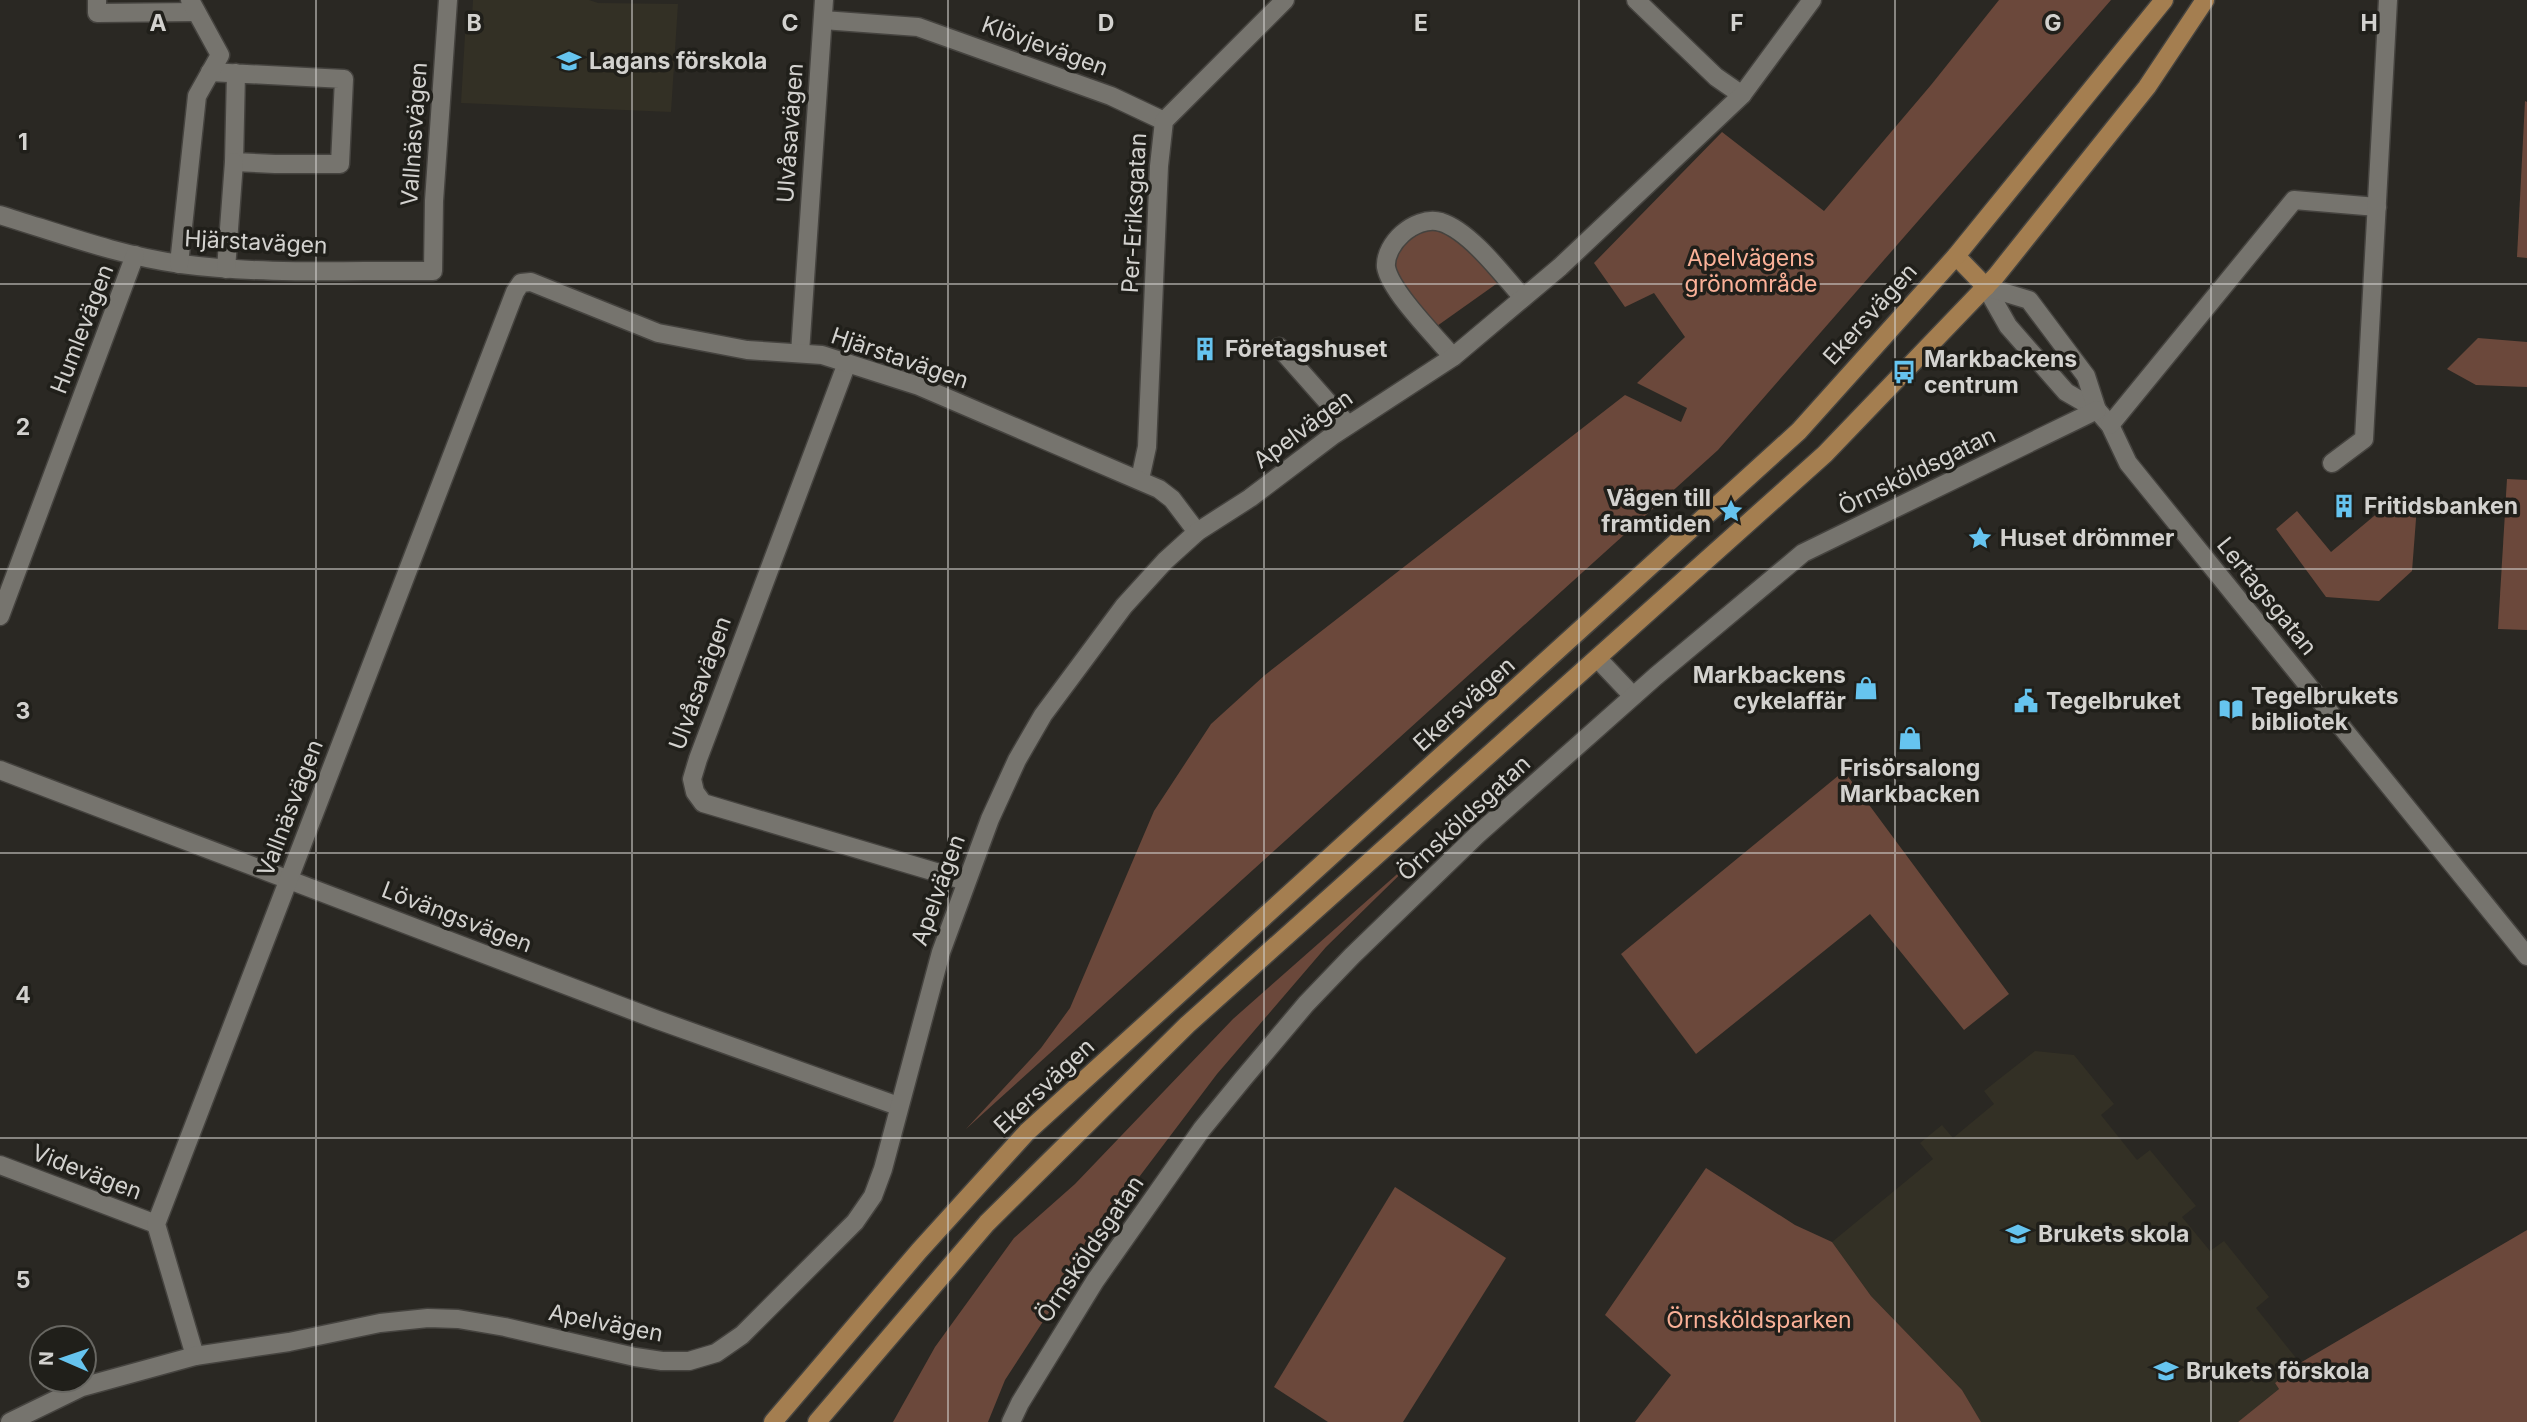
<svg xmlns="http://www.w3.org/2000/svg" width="2527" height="1422" font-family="Inter,sans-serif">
	<rect width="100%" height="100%" fill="#2a2823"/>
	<g fill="#333025">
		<path d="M473,0h116l9,3 80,1 -7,108 -210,-9 5,-85h6z"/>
		<path d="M2035,1051l39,4 40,49 -13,11 36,45 13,-10 46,56 -14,11 28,34 14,-10 45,56 -13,11 44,55 -25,20 4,6 -41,33h-257l-19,-32 -91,-94 -39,-54 101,-83 -13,-16 22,-18 11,13 41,-34 -10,-13z"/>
	</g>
	<g fill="#6b483b">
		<path d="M1999,0h112l-393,450 -752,679 75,-81 29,-40 84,-197 57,-87 54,-49 360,-280 56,27 6,-14 -50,-25 48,-46 -31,-44 -29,14 -31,-44 128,-131 102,79 107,-126z"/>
		<path d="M2525,101l2,1v156l-10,-1z"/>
		<path d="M1435,229c29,11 45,30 64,53l-62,44 -41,-49 -4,-16 9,-19 15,-12z"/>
		<path d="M2478,338l49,4v45l-51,-2 -29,-16z"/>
		<path d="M2507,479l20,1v150l-29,-1z"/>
		<path d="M2392,501l25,5 -5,65 -33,30 -53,-4 -50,-68 21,-18 34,41z"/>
		<path d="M1844,771l165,223 -45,36 -94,-116 -174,140 -75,-100z"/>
		<path d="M1429,846l-103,101 -109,127 -93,123 -119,183 -17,42h-95l42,-75 79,-109 61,-54 158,-165z"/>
		<path d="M1706,1168l89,57 37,17 39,54 91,94 19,32h-346l36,-47 -66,-60z"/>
		<path d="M1395,1187l111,71 -103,164h-75l-54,-35z"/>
		<path d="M2527,1230v192h-289l41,-33 -4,-6 25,-20z"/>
	</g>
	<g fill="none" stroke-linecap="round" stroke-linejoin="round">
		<g stroke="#45433f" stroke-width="21">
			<g id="minor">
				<path d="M97,0v13l99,-1"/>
				<path d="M1636,0l80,77 26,18"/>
				<path d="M823,20l95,7 193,69 53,25"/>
				<path d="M210,72l134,7 -4,85h-65l-41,-2 2,-89"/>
				<path d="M0,215c59,18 120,41 181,49 83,11 169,6 252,7l1,-70 14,-201"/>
				<path d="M179,264l18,-168 23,-41 -30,-55"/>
				<path d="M226,269l8,-107"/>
				<path d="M1986,287l22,39 58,66 31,18 13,15 18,38 399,493"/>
				<path d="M1986,287l43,13 57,76 11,34"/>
				<path d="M1279,347l69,78"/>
				<path d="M800,353l24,-353"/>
				<path d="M1453,357c-17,-20 -63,-66 -67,-90 -1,-12 7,-25 16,-33 10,-9 25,-16 39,-12 29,9 62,53 82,76"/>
				<path d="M847,363l-149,396 -6,20 3,13 8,11 263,78"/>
				<path d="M2110,425l184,-225 83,7"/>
				<path d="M2332,463l32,-24 24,-439"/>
				<path d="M1140,479l7,-32 12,-281 5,-45 121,-121"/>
				<path d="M0,616l135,-361"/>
				<path d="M1598,659l35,37"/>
				<path d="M0,770l655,249 243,87"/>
				<path d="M0,1165l156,59"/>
				<path d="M195,1356l-39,-132 359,-932 6,-9 10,-1 127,51 89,17 75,5 97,31 240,103 13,10 25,33"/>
				<path d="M10,1422l72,-35 113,-31 94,-14 91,-19 48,-5 30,1 47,8 130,30 27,4h27l27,-8 26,-18 113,-113 18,-26 10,-27 58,-217 49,-133 27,-59 26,-45 81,-109 41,-45 32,-29 53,-34 82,-62 121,-79 107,-90 182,-172 70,-95"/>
				<path d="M1011,1422l9,-19 75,-122 107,-152 40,-49 64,-76 46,-48 125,-121 179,-159 147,-123 294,-143"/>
			</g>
		</g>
		<g stroke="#45433f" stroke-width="21">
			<g id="major">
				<path d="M1956,256l30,31"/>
				<path d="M773,1422l146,-171 108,-119 772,-701 157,-175 208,-256"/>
				<path d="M817,1422l170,-199 200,-198 638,-571 171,-178 151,-189 58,-87"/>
			</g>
		</g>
		<use href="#minor" stroke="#76746e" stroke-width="18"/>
		<use href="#major" stroke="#a47e50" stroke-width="18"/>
	</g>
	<path fill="none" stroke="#d3d2cf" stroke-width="2" stroke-opacity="0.55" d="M316,0v1422M632,0v1422M948,0v1422M1264,0v1422M1579,0v1422M1895,0v1422M2211,0v1422M0,284h2527M0,569h2527M0,853h2527M0,1138h2527"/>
	<defs>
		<g id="school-bare" transform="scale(1.89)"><path d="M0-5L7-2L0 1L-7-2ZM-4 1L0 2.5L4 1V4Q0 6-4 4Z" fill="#66c4ef" stroke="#201f1a" stroke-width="2.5" paint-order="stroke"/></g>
		<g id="building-bare" transform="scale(1.89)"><path d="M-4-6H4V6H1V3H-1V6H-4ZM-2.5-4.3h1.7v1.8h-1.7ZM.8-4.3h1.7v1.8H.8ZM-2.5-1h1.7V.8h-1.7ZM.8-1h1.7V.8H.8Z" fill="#66c4ef" stroke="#201f1a" stroke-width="2.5" paint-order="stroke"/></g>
		<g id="bus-bare" transform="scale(1.89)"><path d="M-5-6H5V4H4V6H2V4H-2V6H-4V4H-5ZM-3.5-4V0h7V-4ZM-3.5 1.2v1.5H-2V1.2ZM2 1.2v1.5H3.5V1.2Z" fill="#66c4ef" stroke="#201f1a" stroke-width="2.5" paint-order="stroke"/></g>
		<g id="sight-bare" transform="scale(1.89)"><path d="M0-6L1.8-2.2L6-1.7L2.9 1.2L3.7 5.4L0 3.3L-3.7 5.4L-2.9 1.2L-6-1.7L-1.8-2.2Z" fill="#66c4ef" stroke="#201f1a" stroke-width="2.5" paint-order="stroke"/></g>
		<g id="shop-bare" transform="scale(1.89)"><path d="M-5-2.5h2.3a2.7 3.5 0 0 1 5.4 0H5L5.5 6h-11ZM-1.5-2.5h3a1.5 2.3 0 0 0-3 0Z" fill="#66c4ef" stroke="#201f1a" stroke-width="2.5" paint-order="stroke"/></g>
		<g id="civic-bare" transform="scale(1.89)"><path d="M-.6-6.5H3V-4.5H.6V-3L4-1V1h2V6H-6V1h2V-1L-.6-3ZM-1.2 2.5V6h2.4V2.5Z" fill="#66c4ef" stroke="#201f1a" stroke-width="2.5" paint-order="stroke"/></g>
		<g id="library-bare" transform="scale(1.89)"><path d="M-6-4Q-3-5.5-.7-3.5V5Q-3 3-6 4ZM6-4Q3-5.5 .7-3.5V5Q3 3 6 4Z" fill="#66c4ef" stroke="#201f1a" stroke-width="2.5" paint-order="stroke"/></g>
	</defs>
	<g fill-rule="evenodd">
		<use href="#school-bare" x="569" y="61"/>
		<use href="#building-bare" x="1205" y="349"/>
		<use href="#bus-bare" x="1904" y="372"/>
		<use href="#building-bare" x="2344" y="506"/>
		<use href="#sight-bare" x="1731" y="511"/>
		<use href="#sight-bare" x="1980" y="538"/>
		<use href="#shop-bare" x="1866" y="688"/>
		<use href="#civic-bare" x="2026" y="701"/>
		<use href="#library-bare" x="2231" y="709"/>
		<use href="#shop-bare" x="1910" y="738"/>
		<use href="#school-bare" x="2018" y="1234"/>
		<use href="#school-bare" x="2166" y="1371"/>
	</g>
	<g text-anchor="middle" stroke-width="7" stroke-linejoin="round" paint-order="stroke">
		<g font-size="23" fill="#d3d2cf" stroke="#201f1a">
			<text transform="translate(1045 46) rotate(20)" y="8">Klövjevägen</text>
			<text transform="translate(790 133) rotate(-86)" y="8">Ulvåsavägen</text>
			<text transform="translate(414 134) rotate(-86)" y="8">Vallnäsvägen</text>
			<text transform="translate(1134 213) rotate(-87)" y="8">Per-Eriksgatan</text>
			<text transform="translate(256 242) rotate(3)" y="8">Hjärstavägen</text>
			<text transform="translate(1870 314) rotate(-48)" y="8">Ekersvägen</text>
			<text transform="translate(82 329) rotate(-69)" y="8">Humlevägen</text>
			<text transform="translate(900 358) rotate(19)" y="8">Hjärstavägen</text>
			<text transform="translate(1303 429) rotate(-36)" y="8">Apelvägen</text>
			<text transform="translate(1917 471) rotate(-26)" y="8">Örnsköldsgatan</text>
			<text transform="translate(2267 596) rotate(51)" y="8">Lertagsgatan</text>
			<text transform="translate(700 683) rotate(-70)" y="8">Ulvåsavägen</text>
			<text transform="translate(1464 704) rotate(-42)" y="8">Ekersvägen</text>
			<text transform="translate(290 808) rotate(-69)" y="8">Vallnäsvägen</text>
			<text transform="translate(1464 818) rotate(-43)" y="8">Örnsköldsgatan</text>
			<text transform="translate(938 890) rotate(-70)" y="8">Apelvägen</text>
			<text transform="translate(457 917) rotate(21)" y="8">Lövängsvägen</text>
			<text transform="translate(1044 1086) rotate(-43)" y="8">Ekersvägen</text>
			<text transform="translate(87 1172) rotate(21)" y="8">Videvägen</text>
			<text transform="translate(1090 1249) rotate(-56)" y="8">Örnsköldsgatan</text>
			<text transform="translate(606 1323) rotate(11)" y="8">Apelvägen</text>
		</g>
		<g font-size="23" font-weight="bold" fill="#d3d2cf" stroke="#201f1a" text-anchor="start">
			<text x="589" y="69">Lagans förskola</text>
			<text x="1225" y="357">Företagshuset</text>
			<text x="1924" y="367">Markbackens<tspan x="1924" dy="26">centrum</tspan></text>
			<text x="1711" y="506" text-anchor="end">Vägen till<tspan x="1711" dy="26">framtiden</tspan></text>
			<text x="2364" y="514">Fritidsbanken</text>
			<text x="2000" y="546">Huset drömmer</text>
			<text x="1846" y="683" text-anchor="end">Markbackens<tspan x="1846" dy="26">cykelaffär</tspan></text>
			<text x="2251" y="704">Tegelbrukets<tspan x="2251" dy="26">bibliotek</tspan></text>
			<text x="2046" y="709">Tegelbruket</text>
			<text x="1910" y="776" text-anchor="middle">Frisörsalong<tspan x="1910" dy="26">Markbacken</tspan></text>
			<text x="2038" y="1242">Brukets skola</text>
			<text x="2186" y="1379">Brukets förskola</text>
		</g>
		<g font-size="23" fill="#fab198" stroke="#201f1a">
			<text x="1751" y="266">Apelvägens<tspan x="1751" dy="26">grönområde</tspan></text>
			<text x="1759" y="1328">Örnsköldsparken</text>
		</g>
	</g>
	<g font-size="23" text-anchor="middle" font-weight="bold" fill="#d3d2cf" stroke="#201f1a" stroke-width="7" stroke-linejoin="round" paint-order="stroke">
		<text x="158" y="31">A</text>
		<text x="474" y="31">B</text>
		<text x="790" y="31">C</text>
		<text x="1106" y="31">D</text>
		<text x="1421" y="31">E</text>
		<text x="1737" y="31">F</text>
		<text x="2053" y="31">G</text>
		<text x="2369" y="31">H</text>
		<text x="23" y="150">1</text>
		<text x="23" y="435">2</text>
		<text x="23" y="719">3</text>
		<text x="23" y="1003">4</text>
		<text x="23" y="1288">5</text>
	</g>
	<g transform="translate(63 1359) rotate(272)"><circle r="33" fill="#201f1a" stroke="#686762" stroke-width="2"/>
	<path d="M0-5L12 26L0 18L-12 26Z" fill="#66c4ef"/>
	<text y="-10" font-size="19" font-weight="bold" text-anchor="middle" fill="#d3d2cf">N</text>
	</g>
</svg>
